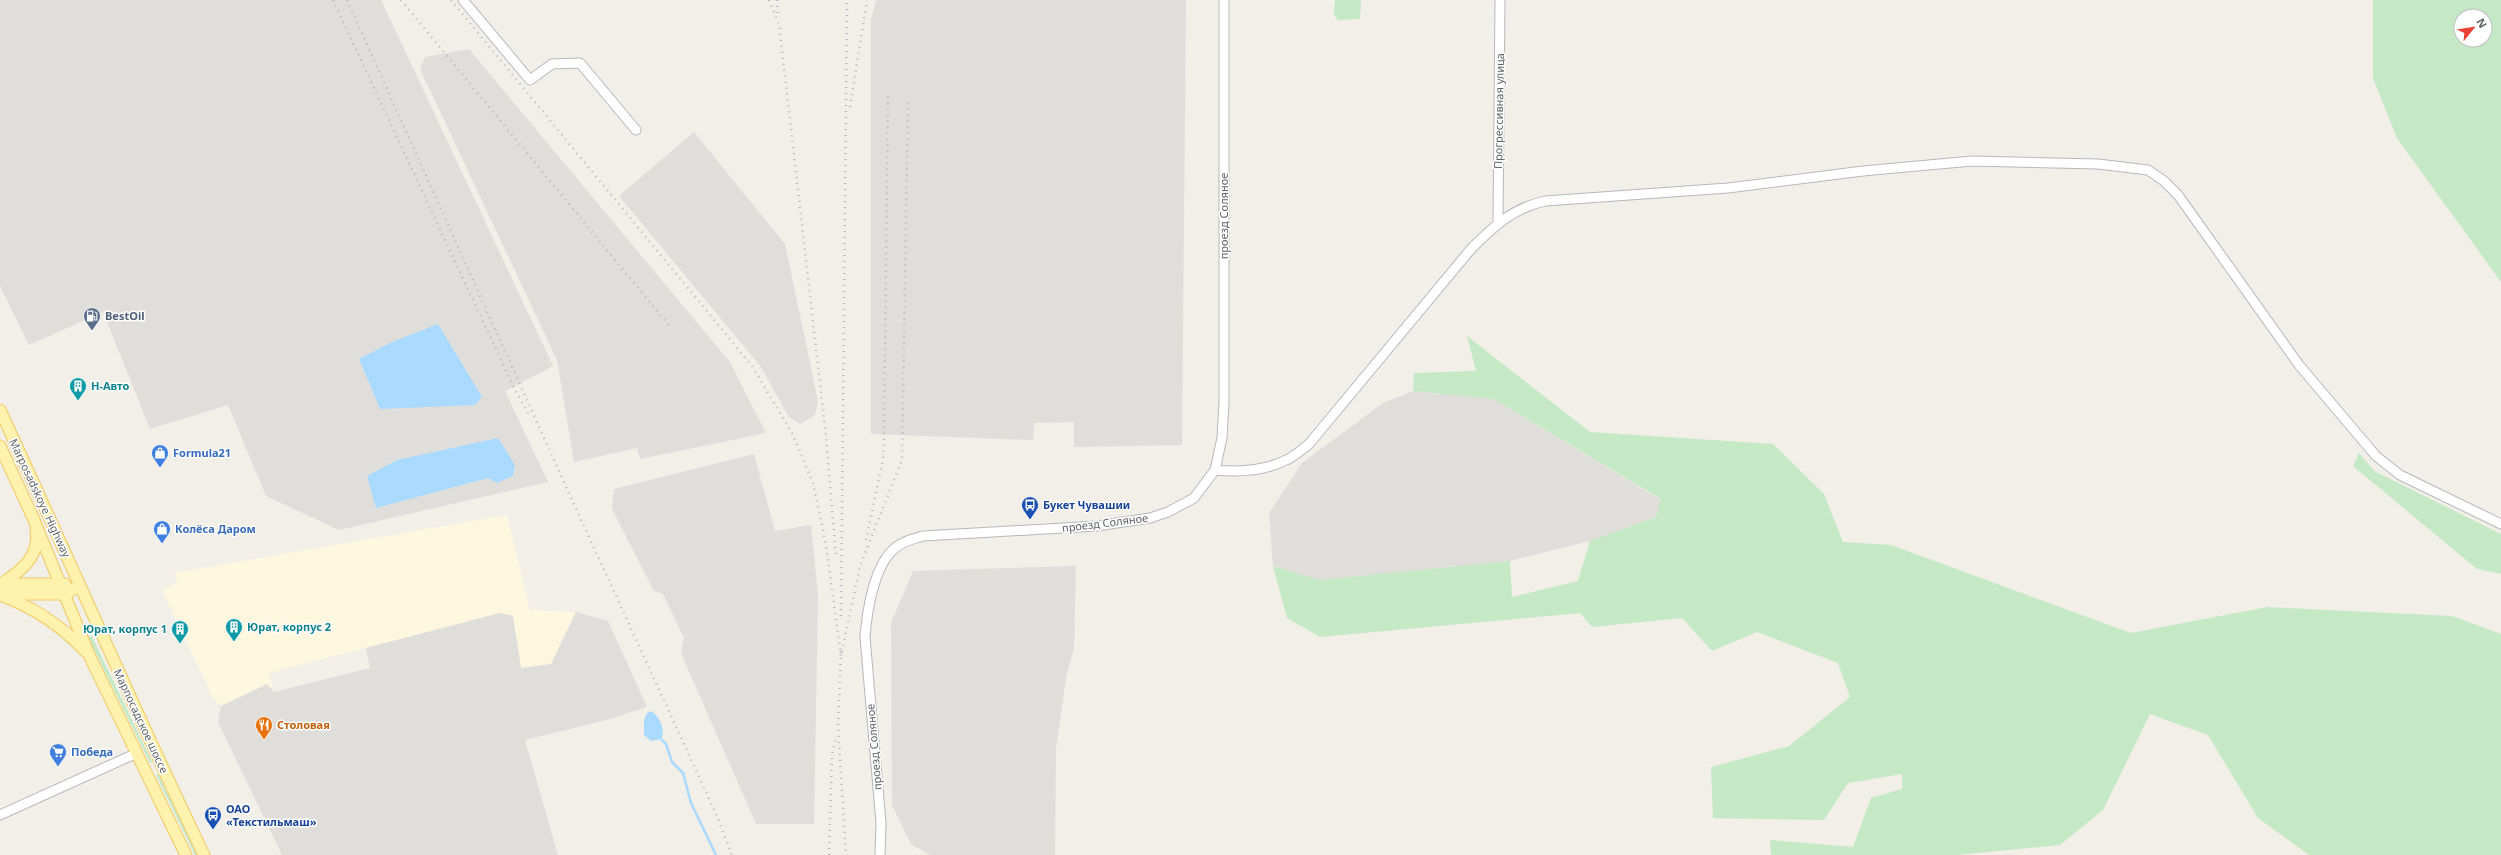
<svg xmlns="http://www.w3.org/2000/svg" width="2501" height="855" font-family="'Noto Sans',sans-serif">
	<rect width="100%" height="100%" fill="#f1efe8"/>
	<path fill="#fef7e0" d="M507,515l23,95 46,2 -25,52 -30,5 -8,-53 -13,-3 -231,60 5,19 -7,-8 -46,22 -8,-8 -51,-108 16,-8 -4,-9z"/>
	<g fill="#e0deda">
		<path d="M0,0h381l172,366 -48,25 43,91 -209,48 -73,-34 -38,-91 -78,24 -47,-117 -74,33 -29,-59z"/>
		<path d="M876,0h310l-4,445 -108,2v-25l-40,1 -1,17 -162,-6v-415z"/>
		<path d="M469,49l261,313 36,71 -126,26 -3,-11 -63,14 -17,-102 -137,-291 5,-12z"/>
		<path d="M694,132l91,112 33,157 -3,14 -15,9 -11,-7 -28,-50 -142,-171z"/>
		<path d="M1413,391l81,8 167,101 -5,17 -66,24 -80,20 -191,19 -46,-14 -4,-53 33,-50 81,-60z"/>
		<path d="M754,454l21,77 36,-6 7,70 -4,229h-58l-75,-171 3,-15 -21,-44 -9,-3 -42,-82 2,-20z"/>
		<path d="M1076,566l-2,82 -8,30 -10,71 -1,106h-125l-19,-11 -19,-39 -1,-182 22,-52z"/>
		<path d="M576,612l32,9 39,86 -37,12 -85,21 33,115h-276l-64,-133 3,-16 46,-22 7,8 96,-24 -4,-20 134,-35 13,3 8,52 30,-4z"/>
	</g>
	<g fill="#c5e8c5" fill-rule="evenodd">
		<path d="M1335,0h26l-1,19 -22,1 -4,-5z"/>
		<path d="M2373,0h128v282l-104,-144 -24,-60zM2461,16h24v24h-24z"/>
		<path d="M1467,336l123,96 183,12 51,50 19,48 48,3 240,88 136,-26 185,9 49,18v221h-192l-51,-37 -50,-83 -58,-21 -47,96 -43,35 -104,10h-185l-1,-15 83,7 18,-49 31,-9v-15l-54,9 -24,37 -111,-2 -2,-51 78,-21 61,-49 -12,-34 -81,-31 -45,19 -30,-33 -90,9 -12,-14 -260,24 -33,-19 -14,-52 46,14 191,-19 2,36 66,-16 12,-40 66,-24 5,-18 -167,-100 -81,-8 1,-18 62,-2z"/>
		<path d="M2359,453l15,18 127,63v40l-24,-5 -124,-103z"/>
		<path d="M92,636l4,9 56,117 -2,1 -62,-126z"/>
		<path d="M158,774l39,81h-2l-39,-80z"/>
	</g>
	<g fill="#aadaff">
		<path d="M438,324l44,73 -7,8 -95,4 -21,-50 33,-17z"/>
		<path d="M498,438l17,27 -2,11 -16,7 -9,-5 -112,30 -9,-32 30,-16z"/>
		<path d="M651,711c8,5 15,18 10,28l-10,2 -7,-6v-15l3,-7z"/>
	</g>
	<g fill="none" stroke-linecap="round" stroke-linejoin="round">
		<path stroke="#aadaff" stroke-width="2.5" d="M661,739l5,5 6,18 11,11 8,30 25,52"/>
		<g stroke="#b5b8bc" stroke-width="11">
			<g id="minor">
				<path d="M463,0l67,80 22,-16 28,-1 56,67"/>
				<path d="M1498,222l2,-222"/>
				<path d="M1215,470c22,2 50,1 71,-10 8,-3 16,-11 23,-16l162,-195c23,-23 42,-41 74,-48l183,-13 135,-17 109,-10 126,3 50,6 16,11 14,14 121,170 77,91 24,19 101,49"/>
				<path d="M0,815l137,-62"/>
				<path d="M880,855l1,-32 -16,-186c2,-26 9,-72 30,-89 8,-7 18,-9 28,-12l174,-10 53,-8 18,-6 26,-14 21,-28 7,-32 2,-36v-402"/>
			</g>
		</g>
		<g stroke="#f2c960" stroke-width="13">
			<g id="major">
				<path d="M0,410c69,148 133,298 204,445"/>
				<path d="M0,446l34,74 56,137 96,198"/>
				<path d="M0,584h65"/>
				<path d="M1,584c20,-13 39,-27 35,-53"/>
				<path d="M5,594h59l16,-8"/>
				<path d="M0,595c33,12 61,30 85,56"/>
			</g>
		</g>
		<use href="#minor" stroke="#fff" stroke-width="9"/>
		<use href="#major" stroke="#fff2af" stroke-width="11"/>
		<g stroke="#b6b7b8" stroke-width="2.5" stroke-dasharray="1 5" stroke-linecap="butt">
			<path d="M333,0l181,388 15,27"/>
			<path d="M347,0l220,489 150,327 15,39"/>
			<path d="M401,0l270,328"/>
			<path d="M451,0l301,366 41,69 20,48 13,62 15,111 19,-90 42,-106 6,-361"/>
			<path d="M769,0l10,24 47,412 10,121"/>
			<path d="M777,0l1,16"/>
			<path d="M850,107l17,-107"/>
			<path d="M866,540l17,-81 1,-24 4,-341"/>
			<path d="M841,616l6,-616"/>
			<path d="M841,652l-3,74 8,129"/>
			<path d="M829,855l3,-100 4,-18"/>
		</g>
	</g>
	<defs>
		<g id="fuel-pin" transform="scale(0.9)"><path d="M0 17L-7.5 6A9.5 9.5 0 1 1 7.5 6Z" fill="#5c6f8a" stroke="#fff"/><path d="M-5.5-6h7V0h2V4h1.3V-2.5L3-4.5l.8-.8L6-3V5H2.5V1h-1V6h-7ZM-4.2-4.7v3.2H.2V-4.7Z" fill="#fff"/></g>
		<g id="building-pin" transform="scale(0.9)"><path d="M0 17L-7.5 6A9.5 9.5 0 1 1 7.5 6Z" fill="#0f9aa8" stroke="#fff"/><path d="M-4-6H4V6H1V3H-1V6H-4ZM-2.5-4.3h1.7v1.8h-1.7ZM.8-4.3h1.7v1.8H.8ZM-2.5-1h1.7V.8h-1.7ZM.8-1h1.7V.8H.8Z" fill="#fff"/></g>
		<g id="shop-pin" transform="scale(0.9)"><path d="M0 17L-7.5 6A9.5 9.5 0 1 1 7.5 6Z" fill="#3f7fe0" stroke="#fff"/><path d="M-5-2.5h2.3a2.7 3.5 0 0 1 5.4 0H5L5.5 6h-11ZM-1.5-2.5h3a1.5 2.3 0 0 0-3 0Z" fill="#fff"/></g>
		<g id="bus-pin" transform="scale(0.9)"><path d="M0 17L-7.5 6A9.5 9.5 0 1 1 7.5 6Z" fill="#1a4fb4" stroke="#fff"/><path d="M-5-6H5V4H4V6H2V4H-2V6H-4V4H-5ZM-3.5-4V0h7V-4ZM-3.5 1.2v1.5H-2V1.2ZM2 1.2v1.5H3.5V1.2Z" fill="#fff"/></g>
		<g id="restaurant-pin" transform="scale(0.9)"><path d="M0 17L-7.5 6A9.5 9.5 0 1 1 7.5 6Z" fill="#e8710a" stroke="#fff"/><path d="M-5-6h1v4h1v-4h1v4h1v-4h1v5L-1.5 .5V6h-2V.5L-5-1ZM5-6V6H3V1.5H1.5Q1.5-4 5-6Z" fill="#fff"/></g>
		<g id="supermarket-pin" transform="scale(0.9)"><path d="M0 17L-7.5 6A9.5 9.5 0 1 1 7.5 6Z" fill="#3f7fe0" stroke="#fff"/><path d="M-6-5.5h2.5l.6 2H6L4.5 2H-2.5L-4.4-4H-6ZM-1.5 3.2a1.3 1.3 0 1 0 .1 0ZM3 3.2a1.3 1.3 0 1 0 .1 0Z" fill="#fff"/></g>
	</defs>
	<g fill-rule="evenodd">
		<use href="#fuel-pin" x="92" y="316"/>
		<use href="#building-pin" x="78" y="386"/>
		<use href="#shop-pin" x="160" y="453"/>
		<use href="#bus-pin" x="1030" y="505"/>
		<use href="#shop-pin" x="162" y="529"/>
		<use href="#building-pin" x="234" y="627"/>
		<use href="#building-pin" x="180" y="629"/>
		<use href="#restaurant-pin" x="264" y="725"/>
		<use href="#supermarket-pin" x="58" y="752"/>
		<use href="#bus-pin" x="213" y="815"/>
	</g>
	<g text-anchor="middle" stroke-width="3" stroke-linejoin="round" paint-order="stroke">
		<g font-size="11" fill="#5f6368" stroke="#fff">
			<text transform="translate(1499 111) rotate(-89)" y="4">Прогрессивная улица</text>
			<text transform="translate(1224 216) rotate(-90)" y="4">проезд Соляное</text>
			<text transform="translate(40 498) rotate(65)" y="4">Marposadskoye Highway</text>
			<text transform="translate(1105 523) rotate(-7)" y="4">проезд Соляное</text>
			<text transform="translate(141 721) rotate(65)" y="4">Марпосадское шоссе</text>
			<text transform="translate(874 747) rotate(-95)" y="4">проезд Соляное</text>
		</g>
		<g font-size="11" font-weight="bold" fill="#4e5e75" stroke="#fff" text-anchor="start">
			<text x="105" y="320">BestOil</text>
		</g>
		<g font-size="11" font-weight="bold" fill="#0d838f" stroke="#fff" text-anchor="start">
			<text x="91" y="390">Н-Авто</text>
			<text x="247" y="631">Юрат, корпус 2</text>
			<text x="167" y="633" text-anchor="end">Юрат, корпус 1</text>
		</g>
		<g font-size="11" font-weight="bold" fill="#366cbe" stroke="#fff" text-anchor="start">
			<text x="173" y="457">Formula21</text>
			<text x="175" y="533">Колёса Даром</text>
			<text x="71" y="756">Победа</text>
		</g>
		<g font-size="11" font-weight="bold" fill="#164399" stroke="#fff" text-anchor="start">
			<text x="1043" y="509">Букет Чувашии</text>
			<text x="226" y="813">ОАО<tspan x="226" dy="13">«Текстильмаш»</tspan></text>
		</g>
		<g font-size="11" font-weight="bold" fill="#c56008" stroke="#fff" text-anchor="start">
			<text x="277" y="729">Столовая</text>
		</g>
	</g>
	<g transform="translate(2473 28) rotate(60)"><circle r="19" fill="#ffffff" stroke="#bfc1c3"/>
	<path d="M0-3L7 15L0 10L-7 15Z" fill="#ea4335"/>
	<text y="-6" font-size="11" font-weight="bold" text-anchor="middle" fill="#5f6368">N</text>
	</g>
</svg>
